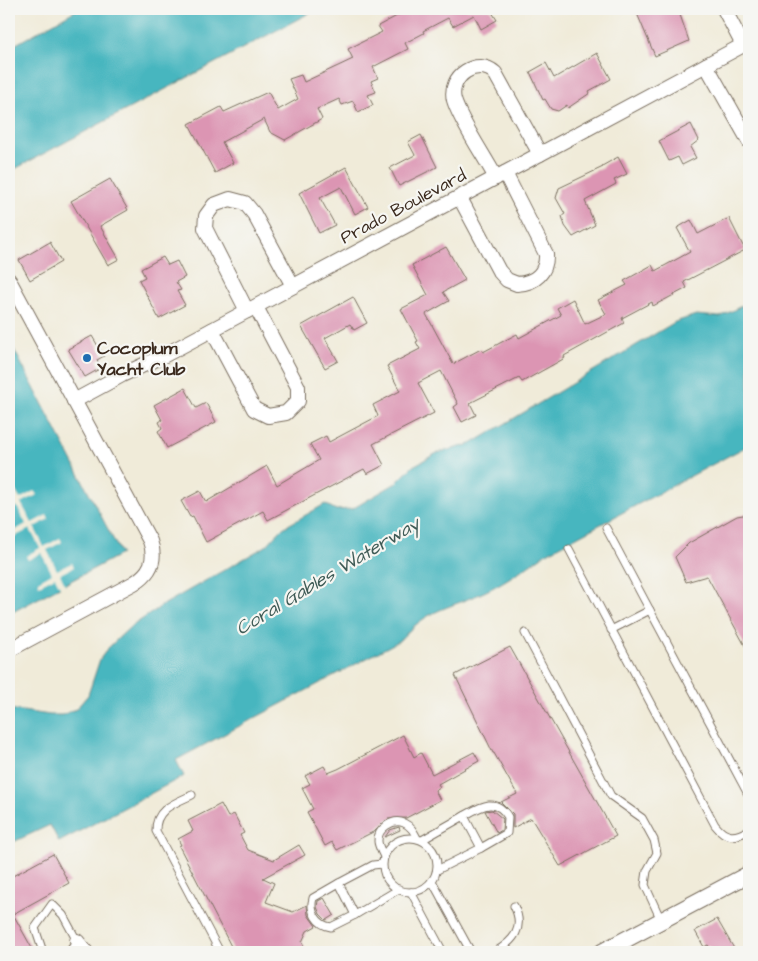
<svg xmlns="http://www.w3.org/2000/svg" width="758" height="961" font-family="'Architects Daughter',sans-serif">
	<rect width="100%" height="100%" fill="#f6f6f2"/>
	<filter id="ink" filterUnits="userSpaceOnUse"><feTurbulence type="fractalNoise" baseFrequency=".02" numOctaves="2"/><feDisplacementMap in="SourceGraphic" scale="10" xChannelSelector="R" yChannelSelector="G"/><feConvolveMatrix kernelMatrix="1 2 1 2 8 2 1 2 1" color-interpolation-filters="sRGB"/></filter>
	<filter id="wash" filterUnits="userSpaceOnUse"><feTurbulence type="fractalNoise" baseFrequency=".0096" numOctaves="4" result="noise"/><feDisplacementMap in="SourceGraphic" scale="20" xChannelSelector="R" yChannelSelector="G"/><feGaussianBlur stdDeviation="1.12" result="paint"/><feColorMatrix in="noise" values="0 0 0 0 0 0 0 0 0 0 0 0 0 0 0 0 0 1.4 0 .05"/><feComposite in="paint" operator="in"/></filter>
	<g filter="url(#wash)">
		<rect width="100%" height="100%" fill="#f0ebd9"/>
		<g fill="#47b6bf" stroke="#41706e">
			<path d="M78,9h239l-308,163v-124z"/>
			<path d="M749,302v143l-204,109c-22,15 -45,32 -70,42 -37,16 -47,14 -76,45l-223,119 8,16 -125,66 -9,-17 -41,19v-135l41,6h12l14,-6 12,-14 12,-36 8,-11 21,-20 34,-23 103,-59 17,-18 42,-24 11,6 16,-1 44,-26 17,-17 24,-13 34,-9 204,-122 21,-7 24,2z"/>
			<path d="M9,340l112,214 -112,60z"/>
		</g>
		<path fill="#f0ebd9" d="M9,479l11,20 14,-8 3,4 -16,8 11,20 15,-8 2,4 -15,8 10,20 16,-9 2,4 -15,8 10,20 15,-7 2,4 -14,7 6,12 -5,3 -6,-12 -16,8 -1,-4 14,-8 -11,-20 -13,7 -2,-4 14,-8 -10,-19 -16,8 -3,-4 15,-9 -9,-18 -8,4v-7l5,-3 -5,-10z"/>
		<g id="blocks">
			<g fill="#dc95b3">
				<path d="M410,9h80l7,11 -16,9 -7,-14 -21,11 -5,-8 -25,13 1,2 -19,10 3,6 -35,18 5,11 -7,3 5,11 -8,3 5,10 -15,7 -5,-11 -11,4 -3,-6 -22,10 5,10 -37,21 -15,-8 -6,-13 -42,23 11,21 -18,10 -26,-49 32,-17 3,5 44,-20 10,18 20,-11 -9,-20 12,-4 3,7 49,-23 -5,-10 34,-17 -4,-6z"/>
				<path d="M643,9h35l11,32 -34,15 -19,-45z"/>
				<path d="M597,53l14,26 -22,12 1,2 -22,15 -1,-3 -9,6 -7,-2 -6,-10 -2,1 -13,-28 16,-9 8,15z"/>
				<path d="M691,124l8,16 -9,7 6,11 -14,7 -4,-8 -9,4 -10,-20z"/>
				<path d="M421,135l16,32 -38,19 -9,-18 25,-13 -7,-13z"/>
				<path d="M618,157l9,17 -13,6 2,4 -31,17 10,24 -22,12 -8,-11 -3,-10 3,-2 -9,-16 3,-10 44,-21 -1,-1z"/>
				<path d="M346,167l22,40 -13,7 -14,-27 -21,11 15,27 -16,8 -20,-40z"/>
				<path d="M110,179l18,31 -28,16 19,33 -11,6 -37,-64z"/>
				<path d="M729,218l16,32 -61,32 3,6 -34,18 -1,-4 -30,16 2,5 -60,33 1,2 -43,24 -3,-4 -49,25 6,12 -14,7 -8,-15 4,-3 -17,-33 -23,12 16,30 -61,31 11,21 -17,9 -3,-5 -96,51 -5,-9 -57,31 -13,-26 -3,1 -9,-16 19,-10 6,11 61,-36 10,19 42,-25 -9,-16 16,-8 3,6 49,-26 -5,-11 27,-14 -13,-25 33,-17 -4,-7 2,-1 -17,-32 27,-14 -16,-30 34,-18 19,33 -22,12 6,9 -23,13 27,50 28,-15 2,3 34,-18 2,4 42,-23 -4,-7 16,-9 12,25 21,-10 -8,-14 29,-15 -3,-4 28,-16 3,6 35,-19 -13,-24 14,-8 7,14z"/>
				<path d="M50,242l11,20 -31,18 -11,-20z"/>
				<path d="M163,257l5,8 9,-4 8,16 -9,5 5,8 -4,1 8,14 -26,14 -20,-39 6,-3 -4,-8z"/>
				<path d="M353,297l14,26 -13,7 -4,-6 -25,14 13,23 -13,7 -24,-42z"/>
				<path d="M92,336l12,20 -7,4 4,8 -16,9 -17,-28z"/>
				<path d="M185,388l11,20 10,-5 10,19 -49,26 -9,-17 4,-3 -3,-6 3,-2 -8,-15z"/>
				<path d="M749,514v139l-42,-77 -21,6 -11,-25 14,-14 48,-27z"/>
				<path d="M510,647l106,189 -56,30 -29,-48 -18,10v-14l-12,-12 16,-8 -23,-41h-1l-38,-78z"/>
				<path d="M403,735l11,22 7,-4 11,21 42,-22 5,9 -41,23 2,3 -5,3 5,10 -34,18 -18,1 -13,12 -38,19 -5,-8 -7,4 -18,-34 6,-3 -11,-21 8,-4 -5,-8 19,-10 4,7 10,-4z"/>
				<path d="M221,804l7,13 6,-3 10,19 -4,2 8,15 26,10 25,-15 6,10 -42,23 11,5 -8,19 27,10 14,-7 1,10 8,11 -9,5 -5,11 5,10h-73l-55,-106 2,-1 -3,-6 15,-8 -5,-10z"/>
				<path d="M492,810l11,9 -1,11 -5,3 -12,-22z"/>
				<path d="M399,827l1,3 -15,7 5,-7z"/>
				<path d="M53,854l16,29 -56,31 21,38h-25v-74z"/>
				<path d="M324,898l10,17 -8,5 -6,-6 -3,-7 1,-6z"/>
				<path d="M717,919l19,33h-23l-5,-7 -4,2 -9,-16z"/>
			</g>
		</g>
	</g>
	<g filter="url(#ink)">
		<use href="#blocks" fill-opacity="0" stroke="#7a6e5f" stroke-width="1"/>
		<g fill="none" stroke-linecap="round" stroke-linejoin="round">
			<g stroke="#7a6e5f" stroke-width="9">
				<g id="service">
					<path d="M606,528l143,268"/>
					<path d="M569,549l146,276c11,14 20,13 34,5"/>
					<path d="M611,630l39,-20"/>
					<path d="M525,633l86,163 31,22 12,22 3,13 -10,18 -2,14 16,35"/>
					<path d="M192,795c-17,8 -37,14 -36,36l64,121"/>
					<path d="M464,816c16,-9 32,-20 44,1l-1,16 -26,15"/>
					<circle cx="410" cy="865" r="27"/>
					<path d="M422,840l42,-24 17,32 -44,22"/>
					<path d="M384,857c-2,-5 -6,-11 -6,-16 -1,-12 15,-23 26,-18 7,3 10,9 13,15"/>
					<path d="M382,864l-9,1 -34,18 16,32 44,-26"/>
					<path d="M432,881l39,71"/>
					<path d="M339,883l-26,15c-4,13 4,27 18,29l24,-12"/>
					<path d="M411,892l32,60"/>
					<path d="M43,952l-8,-24 17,-24 11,11 14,26 -8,11"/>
					<path d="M495,952c19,-11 30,-24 19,-46"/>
				</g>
			</g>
			<g stroke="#7a6e5f" stroke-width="16">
				<g id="minor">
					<path d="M724,9l19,36"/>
					<path d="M706,65l43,76"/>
					<path d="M496,178c-11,-21 -36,-57 -42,-78 -6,-24 23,-43 41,-27l45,81"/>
					<path d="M460,198l39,73 8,9 10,4c19,-1 30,-12 29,-30l-41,-81"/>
					<path d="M9,280l141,261c7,19 0,32 -16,42l-125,67"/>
					<path d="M247,311l-42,-83 1,-12 8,-11 16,-6 15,4 9,11 39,72"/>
					<path d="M212,330l42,79 14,7 18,-3 12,-12v-14l-42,-80"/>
					<path d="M74,401l48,-26 41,-19 586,-314"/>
					<path d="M77,941l9,11"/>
				</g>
			</g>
			<g stroke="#7a6e5f" stroke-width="18">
				<path id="tertiary" d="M602,952l147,-78"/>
			</g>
			<use href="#service" stroke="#fff" stroke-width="7"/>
			<use href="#minor" stroke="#fff" stroke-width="14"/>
			<use href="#tertiary" stroke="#fff" stroke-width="16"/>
		</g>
	</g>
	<circle fill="#1f6fb2" stroke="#f6f6f2" stroke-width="2" cx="87" cy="358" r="5"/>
	<g text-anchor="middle" stroke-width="4.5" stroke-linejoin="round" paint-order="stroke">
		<g font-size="18" fill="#3b2a1e" stroke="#f6f6f2">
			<text transform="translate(403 206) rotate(-28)" y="6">Prado Boulevard</text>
		</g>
		<g font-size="18" font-weight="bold" fill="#3b2a1e" stroke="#f6f6f2" text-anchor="start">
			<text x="97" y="354">Cocoplum<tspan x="97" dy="21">Yacht Club</tspan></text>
		</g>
		<g font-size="19" font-style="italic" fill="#3f5b56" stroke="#f6f6f2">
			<text transform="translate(327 575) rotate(-31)" y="7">Coral Gables Waterway</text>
		</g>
	</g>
	<rect width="758" height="961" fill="none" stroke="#f6f6f2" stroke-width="30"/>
</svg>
